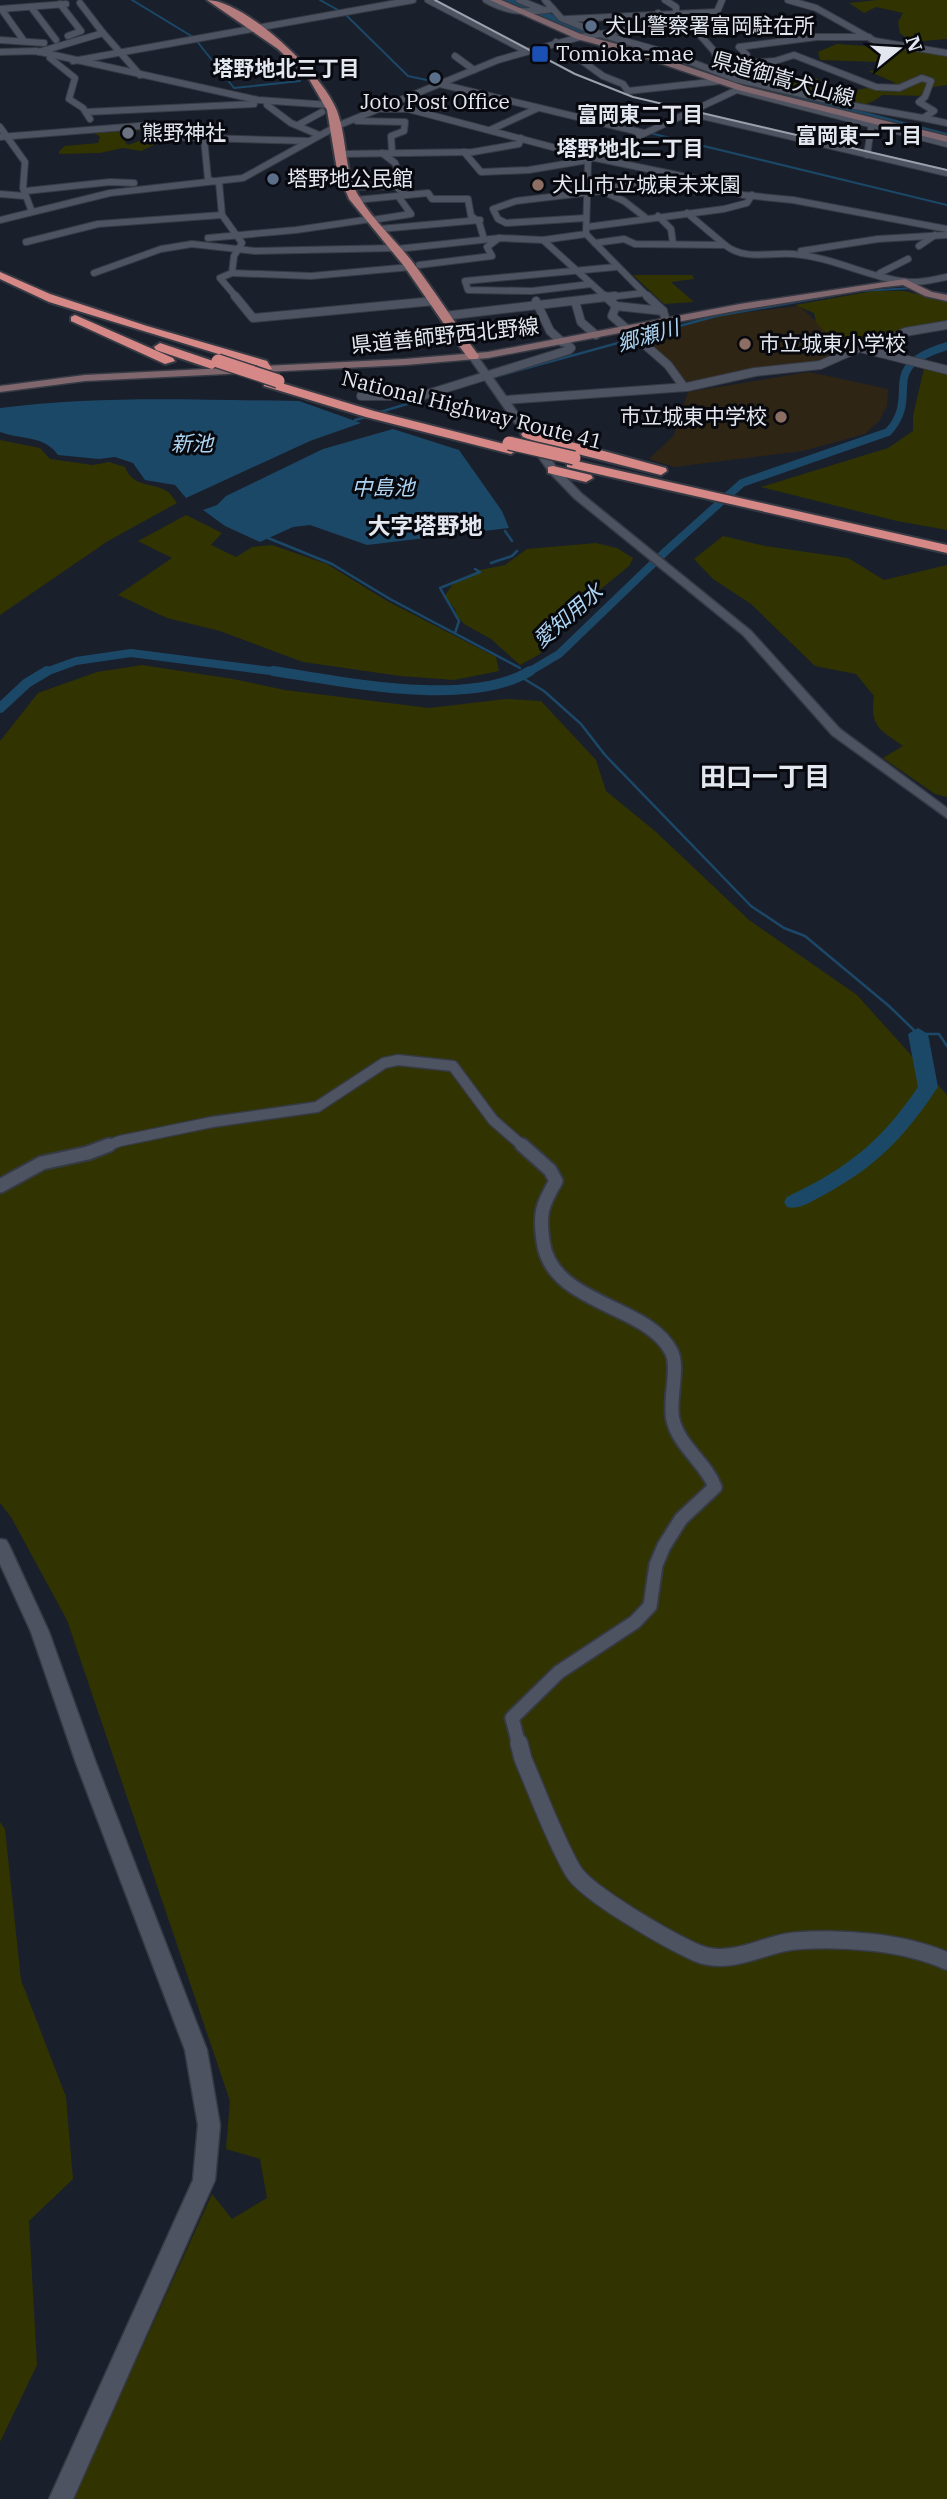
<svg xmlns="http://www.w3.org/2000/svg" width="947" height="2499" font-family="'IBM Plex Serif','Noto Sans JP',serif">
	<rect width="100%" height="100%" fill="#1a1f2c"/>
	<g fill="#2f2515">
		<path d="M799,306l50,44 -17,9 -150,24 -40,-45 81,-23z"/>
		<path d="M809,372l79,17 -1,17 -8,15 -14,13 -62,17 -129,16 -25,-8 25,-24 14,-43z"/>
	</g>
	<g fill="#313400">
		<path d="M877,0h70v39l-36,3 -11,-9 -2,-11 5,-9 -27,-6 -12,6 -15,-10z"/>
		<path d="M837,44l110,8v33l-14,2 -5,9 -46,-1c-30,28 -95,-2 -128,-15l58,-4 13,8 2,11 69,-12 -28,-12 10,-1 2,-8 -60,-2 -2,-8z"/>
		<path d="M141,127l4,3 -22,2 -2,5 7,8 19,-7h9v6l-15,7 -18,-3 -23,5 -41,1v-3l6,-5 33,-3 2,-6 -7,-5z"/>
		<path d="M633,275h59l2,4 -23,3 23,20 -30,2z"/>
		<path d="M873,291h31l43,10v21l-83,23 -27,-4 -8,-5 -13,-14 -2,-9 -19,-8z"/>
		<path d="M924,368l23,6v156l-50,-9 -136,-34 127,-39 25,-17v-15z"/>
		<path d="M0,440l40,8 10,11 43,6 16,-3 16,5c8,20 23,15 40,23 5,2 9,9 12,13l-69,38 -108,74z"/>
		<path d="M186,515l36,18 -11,12 25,12 16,-10 20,-2 55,19 60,37 109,56 3,14 -45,9 -54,-4 -97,-14 -83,-31 -53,-13 -49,-23 54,-37 -34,-17z"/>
		<path d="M723,536l42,10 83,12 36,22 63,-15v232l-12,-3 -52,-36 20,-12c-24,-17 -33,-19 -29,-50l-18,-22 -41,-8 -64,-62 -38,-25 -19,-20z"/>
		<path d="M596,543l21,5 16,10 -4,8 -38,31 -15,6 -23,24 -13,27 -20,11 -29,-26 -27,-15 -8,-9 -1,-6 -11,-12 10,-15 26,-12 25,-5 22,-16z"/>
		<path d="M142,665l91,14 52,11 144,18 77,-9 35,2 55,59 10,31 49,40 94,89 108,75 90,100v1404h-874l139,-305 20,25 35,-21 -7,-39 -34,-10 4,-48 -163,-481 -56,-103 -11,-14v-762l38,-48 59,-21z"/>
		<path d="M0,1822l5,7 16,151 45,117 7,82 -44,42 8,144 -37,77z"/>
	</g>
	<g fill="#1c4867">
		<path d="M299,401l62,22 -51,18 -124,57 -11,-13 -30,-5 -12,-17 -18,-6 -16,2 -41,-4c-14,-20 -36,-15 -58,-23v-24c99,-13 200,-8 299,-7z"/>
		<path d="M393,429l66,21 43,61 7,17 -142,17 -57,-20 -17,2 -33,15 -35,-16 -22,-16 14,-5 9,-9 97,-47z"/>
	</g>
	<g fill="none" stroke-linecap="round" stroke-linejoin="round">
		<g stroke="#1c4867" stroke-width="2">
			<path d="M132,0l61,37"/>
			<path d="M320,0l25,14 63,62 28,6"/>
			<path d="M196,40l38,48 66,-7"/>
			<path d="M650,133l297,72"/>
			<path d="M928,291l19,3"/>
			<path d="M819,298l41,-7 53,-3"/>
		</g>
		<g stroke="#1c4867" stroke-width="2.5">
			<path d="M491,378l225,-62 114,-20"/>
			<path d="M377,413l63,-19"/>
			<path d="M355,420l15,-4"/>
			<path d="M505,531l7,10"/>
			<path d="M268,538l64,26 58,35 130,69"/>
			<path d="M491,563l21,-7 5,-5"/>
			<path d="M455,633l4,-12 -19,-33 40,-16 -5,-3"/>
			<path d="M521,677l23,14 37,33 24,31 146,151 33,22 21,8 84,70 29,28h21l8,12"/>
		</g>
		<g stroke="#1c4867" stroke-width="8">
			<path d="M43,673l33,-12 55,-8 155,20"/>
			<path d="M527,673l32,-19 107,-103 76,-68 146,-51c35,-38 -14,-64 59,-86"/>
		</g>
		<g stroke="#1c4867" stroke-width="10">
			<path d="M273,671c69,10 195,38 257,0"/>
			<path d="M0,708l27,-25 20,-12"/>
		</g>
		<g fill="#1c4867" fill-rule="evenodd">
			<path d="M503,0h14l31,12 24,14 77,21 70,27 228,59v6l-236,-61 -70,-27 -77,-21z"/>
			<path d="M918,1028l10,6 10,53c-35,52 -61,79 -116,109 -12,6 -22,14 -35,11l-3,-5 3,-5c60,-29 93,-54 131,-110l-10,-53z"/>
		</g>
		<g stroke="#363a44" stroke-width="8">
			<g id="minor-far4">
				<path d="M428,0l98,51"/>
				<path d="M486,0c23,13 41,13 67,9"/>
				<path d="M519,0l25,10"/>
				<path d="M545,0l16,18 39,16 68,19 67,26 114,26 74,13"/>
				<path d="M665,0l11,7v5"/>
				<path d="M788,0l28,8 59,33 72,12"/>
				<path d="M60,4l21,27 -13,5"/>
				<path d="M31,7l25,33"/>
				<path d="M0,9l66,-5"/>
				<path d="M2,10l22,31"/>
				<path d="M567,19l150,-7"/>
				<path d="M103,33l37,42"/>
				<path d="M0,40l44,3"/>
				<path d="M556,42l47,34 20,8 5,7 92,-10"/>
				<path d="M0,52l36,-1 222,49 72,5"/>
				<path d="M39,52l64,-19 -23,-30"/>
				<path d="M455,56l19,14"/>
				<path d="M50,58l25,20 -6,21 14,9 7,11"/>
				<path d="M73,61l340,-61"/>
				<path d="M749,63l-2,-8 -8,-8 78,-10h52"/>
				<path d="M720,73l29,-10 26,-2 19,-6 82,32 23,1 23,-10 9,3 -6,16 -6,5 15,9 -11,7 24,5"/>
				<path d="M721,73l-7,-22 -15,-17 18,-22 5,-12"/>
				<path d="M440,84l204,49"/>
				<path d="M737,90l210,54"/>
				<path d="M267,105l24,18 28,12"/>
				<path d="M383,109h25l182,48 116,24 37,14 50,5 154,29"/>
				<path d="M86,112l168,-8"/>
				<path d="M689,113l258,60"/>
				<path d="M357,121l48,1 -1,9 -13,5 1,15"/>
				<path d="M298,125l24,-13"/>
				<path d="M0,127l25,35 -2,26 9,24"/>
				<path d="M490,130l48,-22"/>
				<path d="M0,137l151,-12 18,12 140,4"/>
				<path d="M204,138l4,42 11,2 3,33 20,28 -8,13 -2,17 79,3 100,-9"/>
				<path d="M464,152l17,20 48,-2 59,-10"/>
				<path d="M382,153l13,10 8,21 -8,2"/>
				<path d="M341,154l132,-2 46,-8 2,-6"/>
				<path d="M867,155l5,-33"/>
				<path d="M348,187l47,-1 10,8"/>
				<path d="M598,189l26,12 22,17"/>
				<path d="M26,191l84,-9 24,1"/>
				<path d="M696,192l21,-6"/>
				<path d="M0,194l25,2"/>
				<path d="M356,200l72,-7 4,6h36l3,17 8,6 5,17"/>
				<path d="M687,213l38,32"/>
				<path d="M658,216l13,13 2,15"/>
				<path d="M586,218l-80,5 -8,-4 -5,-10 23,-8 85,-10 66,-16"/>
				<path d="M0,220l110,-27 133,-15 94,-52 161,-66 82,-23 71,-10 6,-4 1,-10"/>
				<path d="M372,220l39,-6 -13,-18"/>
				<path d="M587,227l137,-18 23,-6 5,-8"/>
				<path d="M380,229l100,-9"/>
				<path d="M208,238l88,-8 75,-11"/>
				<path d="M543,240l64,58"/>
				<path d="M26,242l72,-18 124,-9"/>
				<path d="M595,243l29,-4 11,5 90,1c20,16 45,7 68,9 40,3 79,25 116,28 13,1 26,-3 38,-5"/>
				<path d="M919,246l16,-11"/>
				<path d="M397,249l103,-11 43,2 43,-6"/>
				<path d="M801,251l77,-12 68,-4"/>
				<path d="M419,265l73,-9 -5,-9 12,-9"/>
				<path d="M94,273l67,-24 31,-5 63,7 141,-3"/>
				<path d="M232,273l-12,5 17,20"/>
				<path d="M880,273l28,-14"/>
				<path d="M591,284l-59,7 -64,-1 -3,-9 151,-14"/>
				<path d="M600,298l44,-5"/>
				<path d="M649,298l-63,-64 2,-74 153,-72"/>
			</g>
		</g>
		<g stroke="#363a44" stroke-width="10">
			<g id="minor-far3">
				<path d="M235,296l18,22 181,-17"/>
				<path d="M605,296l11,10 -4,10 56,49 16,22"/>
				<path d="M647,296l16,15 3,10"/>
				<path d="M536,301l14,30 12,11"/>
				<path d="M575,301l6,21 15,13"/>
				<path d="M616,306l47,5"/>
				<path d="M444,316l171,-20"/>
				<path d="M864,349l83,21"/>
				<path d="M361,396h60l148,-46 2,-2 -6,-6"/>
				<path d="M505,400l182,-13 68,-15 65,-7 41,-18 25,-5 19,-10 42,-7"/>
			</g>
		</g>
		<g stroke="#363a44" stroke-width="13">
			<path id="minor-far2" d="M104,1147l16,-6 92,-19 105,-15 67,-44 14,-3 55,6 40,54 31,27"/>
		</g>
		<g stroke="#363a44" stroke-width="17">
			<g id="minor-far1">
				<path d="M0,1186l42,-23 46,-10 21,-8"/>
				<path d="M519,1745l-7,-27 47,-46 76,-50 15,-16 6,-41 8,-19 17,-27 34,-32c-9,-24 -36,-41 -42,-67 -5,-19 7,-53 -2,-69 -24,-47 -120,-46 -128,-110 -4,-28 -1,-36 13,-60l-6,-11 -28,-25"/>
			</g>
		</g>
		<g stroke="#363a44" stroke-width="20">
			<path id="minor" d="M519,1743l4,16c16,37 30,77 50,112 14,23 97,70 124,82 9,4 20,5 31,4 23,-2 44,-14 67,-16 47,-4 109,1 152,20"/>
		</g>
		<g stroke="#363a44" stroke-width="3">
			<g id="tertiary">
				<path d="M470,354h6l81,114 25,26 169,137 89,98 107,79v10l-115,-83 -89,-100 -169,-137 -25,-26 -81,-116z"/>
				<path d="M0,1539l6,1 3,5 40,87 47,131 111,287 13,75 -5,55 -142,319h-24l144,-319 5,-55 -13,-75 -109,-287 -45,-131 -31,-68z"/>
			</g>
		</g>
		<g stroke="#363a44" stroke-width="3">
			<g id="secondary">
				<path d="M490,0h11l82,35 56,15 105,36 203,50v6l-209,-52 -105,-36 -56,-15z"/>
				<path d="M905,279l27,13 15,3v6l-22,-5 -22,-11 -19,2 -144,23 -252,48 -83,7 -320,16 -85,11v-6l85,-11 320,-16 83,-7 252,-48z"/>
			</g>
		</g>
		<g stroke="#363a44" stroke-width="4">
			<path id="primary" d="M207,0c38,0 117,75 130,111 11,29 6,60 23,87 14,23 34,41 51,62 24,31 45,65 68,96l-2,3h-8l-9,-12 -56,-81 -55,-67 -12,-29 -10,-60 -18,-31 -31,-30z"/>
		</g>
		<g stroke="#363a44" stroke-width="4">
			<g id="trunk">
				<path d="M0,272l50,22 97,32 120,35 5,8 -10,3 -4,-6 -209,-64 -49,-23z"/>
				<path d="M75,315l98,43 2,3 -10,3 -94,-43v-4z"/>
				<path d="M160,343l56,19 2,3 -6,4 -56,-19 -2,-3z"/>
				<path d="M268,379l106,32 142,36 1,3 -6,4 -145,-37 -102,-31v-6z"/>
				<path d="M527,430l139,38 1,3 -6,4 -107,-27 -31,-11 -2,-3z"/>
				<path d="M572,460l375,85v8l-380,-86v-6z"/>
				<path d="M553,466l38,9 2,3 -7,4 -38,-9v-6z"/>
			</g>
		</g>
		<use href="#minor-far4" stroke="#4d5361" stroke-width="6"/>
		<use href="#minor-far3" stroke="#4d5361" stroke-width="8"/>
		<use href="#minor-far2" stroke="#4d5361" stroke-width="10"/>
		<use href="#minor-far1" stroke="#4d5361" stroke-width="13"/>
		<use href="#minor" stroke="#4d5361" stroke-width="17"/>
		<use href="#tertiary" fill="#4d5361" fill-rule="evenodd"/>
		<use href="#secondary" fill="#80676e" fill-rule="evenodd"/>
		<use href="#primary" fill="#b37b7c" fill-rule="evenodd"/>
		<use href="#trunk" fill="#d58885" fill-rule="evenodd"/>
		<path stroke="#9ca1ab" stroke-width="2" d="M435,0l140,74 58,23 314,73"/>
		<g stroke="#363a44" stroke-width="16" stroke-linecap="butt">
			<g id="trunk-bridge">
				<path d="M218,361l60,20"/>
				<path d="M509,443l65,15"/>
			</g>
		</g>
		<use href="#trunk-bridge" stroke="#d58885" stroke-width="13"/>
	</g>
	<g fill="#5c6f8a" stroke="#07090f" stroke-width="2.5">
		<circle cx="591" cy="26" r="7"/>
		<circle cx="435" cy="78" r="7"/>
		<circle cx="273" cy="179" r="7"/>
	</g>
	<rect fill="#1a4fb4" stroke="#07090f" stroke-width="2.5" x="531" y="45" width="18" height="18" rx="3.5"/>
	<circle fill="#6b7280" stroke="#07090f" stroke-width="2.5" cx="128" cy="133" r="7"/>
	<g fill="#8d6e63" stroke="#07090f" stroke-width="2.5">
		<circle cx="538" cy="185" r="7"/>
		<circle cx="745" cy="344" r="7"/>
		<circle cx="781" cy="417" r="7"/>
	</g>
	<g text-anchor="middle" stroke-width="6" stroke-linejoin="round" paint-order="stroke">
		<g font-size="21" fill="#e3e7ef" stroke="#07090f" text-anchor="start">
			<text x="605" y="33">犬山警察署富岡駐在所</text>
			<text x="556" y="61">Tomioka-mae</text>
			<text x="435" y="109" text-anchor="middle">Joto Post Office</text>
			<text x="142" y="140">熊野神社</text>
			<text x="287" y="186">塔野地公民館</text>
			<text x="552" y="192">犬山市立城東未来園</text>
			<text x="759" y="351">市立城東小学校</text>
			<text x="767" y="424" text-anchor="end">市立城東中学校</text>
		</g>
		<g font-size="21" font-weight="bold" fill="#e3e7ef" stroke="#07090f">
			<text x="286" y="76">塔野地北三丁目</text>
			<text x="640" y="122">富岡東二丁目</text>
			<text x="859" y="143">富岡東一丁目</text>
			<text x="630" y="156">塔野地北二丁目</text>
		</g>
		<g font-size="21" fill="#e3e7ef" stroke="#07090f">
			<text transform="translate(783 79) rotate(16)" y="7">県道御嵩犬山線</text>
			<text transform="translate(445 336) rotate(-6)" y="7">県道善師野西北野線</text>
			<text transform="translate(472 410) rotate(14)" y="7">National Highway Route 41</text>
		</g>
		<g font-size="21" font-style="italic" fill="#add4f2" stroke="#07090f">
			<text transform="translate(648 336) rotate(-16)" y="7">郷瀬川</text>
			<text x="192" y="451">新池</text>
			<text x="383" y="495">中島池</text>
			<text transform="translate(568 616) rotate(-41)" y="7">愛知用水</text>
		</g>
		<g font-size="23" font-weight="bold" fill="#e3e7ef" stroke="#07090f">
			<text x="425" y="534">大字塔野地</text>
		</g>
		<g font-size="26" font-weight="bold" fill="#e3e7ef" stroke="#07090f">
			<text x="765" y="786">田口一丁目</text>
		</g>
	</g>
	<g transform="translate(898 49) rotate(72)" stroke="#07090f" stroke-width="5" paint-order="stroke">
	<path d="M0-5L12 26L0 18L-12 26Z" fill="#e3e7ef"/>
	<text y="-10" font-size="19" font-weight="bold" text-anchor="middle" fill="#e3e7ef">N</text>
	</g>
</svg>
